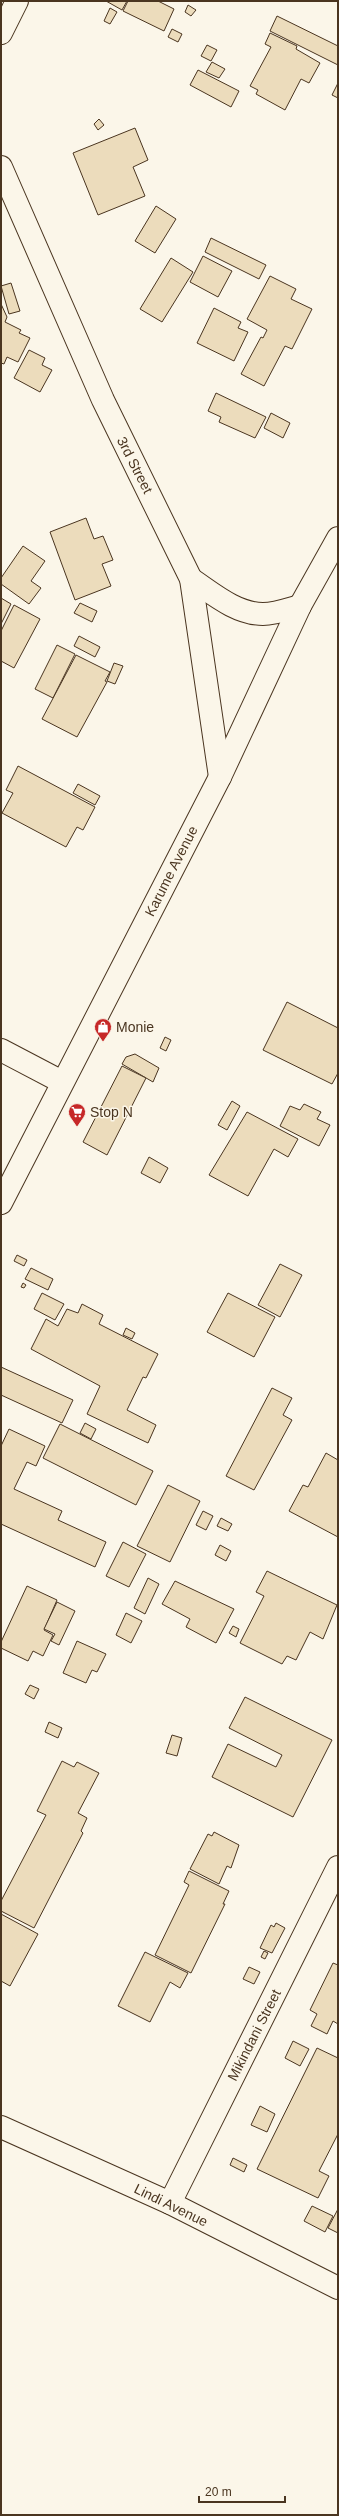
<svg xmlns="http://www.w3.org/2000/svg" width="339" height="2516" font-family="Arial,sans-serif">
	<rect width="100%" height="100%" fill="#fbf6e9"/>
	<g fill="#ecdcbc" stroke="#4a3520">
		<path d="M106,1h21l-5,9z"/>
		<path d="M128,1h30l16,8 -10,22 -41,-20z"/>
		<path d="M188,5l8,5 -5,6 -6,-4z"/>
		<path d="M110,8l7,4 -7,12 -6,-3z"/>
		<path d="M277,16l61,30v19l-68,-34z"/>
		<path d="M172,29l10,5 -4,8 -10,-5z"/>
		<path d="M270,33l27,13 -1,3 24,14 -11,20 -8,-4 -16,31 -29,-16 2,-4 -8,-4 21,-39 -6,-3z"/>
		<path d="M207,45l10,5 -6,11 -10,-5z"/>
		<path d="M212,62l13,7 -6,9 -13,-6z"/>
		<path d="M198,70l41,21 -8,16 -41,-22z"/>
		<path d="M338,83v15l-6,-3z"/>
		<path d="M99,119l5,6 -6,5 -4,-6z"/>
		<path d="M135,128l13,32 -15,7 12,29 -47,19 -25,-62z"/>
		<path d="M156,206l20,13 -21,34 -20,-12z"/>
		<path d="M211,238l55,27 -7,14 -54,-27z"/>
		<path d="M203,256l29,15 -14,26 -28,-15z"/>
		<path d="M171,258l22,14 -31,50 -22,-13z"/>
		<path d="M270,276l26,13 -5,10 21,10 -20,40 -7,-3 -21,40 -23,-12 20,-37 2,1 4,-8 -20,-11z"/>
		<path d="M11,283l9,28 -11,3 -8,-28z"/>
		<path d="M1,304l6,13 -2,5 16,8 -2,3 11,5 -12,24 -11,-5 -3,7 -3,-1z"/>
		<path d="M214,308l27,14 -3,6 10,4 -14,29 -37,-18z"/>
		<path d="M29,350l16,8 -3,7 10,5 -12,22 -26,-14z"/>
		<path d="M216,393l50,24 -11,21 -36,-16 2,-5 -13,-6z"/>
		<path d="M271,413l19,10 -7,15 -19,-10z"/>
		<path d="M86,518l8,21 9,-3 10,24 -11,4 9,22 -36,14 -25,-68z"/>
		<path d="M23,546l22,15 -14,20 10,7 -12,16 -28,-20v-6z"/>
		<path d="M1,598l10,6 -10,20z"/>
		<path d="M80,603l17,8 -5,11 -18,-9z"/>
		<path d="M14,605l26,14 -26,49 -13,-7v-30z"/>
		<path d="M79,636l21,11 -5,10 -21,-11z"/>
		<path d="M57,645l18,9 -22,44 -18,-9z"/>
		<path d="M76,655l34,17 -5,9 2,1 -30,55 -35,-18z"/>
		<path d="M114,663l9,3 -8,18 -8,-3z"/>
		<path d="M18,766l77,41 -12,23 -6,-3 -11,20 -64,-34 11,-20 -7,-3z"/>
		<path d="M78,784l22,12 -5,9 -22,-12z"/>
		<path d="M287,1002l51,26v45l-6,11 -69,-34z"/>
		<path d="M165,1037l6,3 -5,11 -6,-3z"/>
		<path d="M135,1054l24,14 -6,14 -31,-18 4,-7z"/>
		<path d="M122,1066l24,12 -39,77 -24,-13z"/>
		<path d="M232,1101l8,5 -13,24 -9,-5z"/>
		<path d="M304,1104l17,8 -4,7 13,6 -11,21 -39,-20 10,-20 10,4z"/>
		<path d="M247,1112l51,27 -10,18 -14,-8 -26,47 -39,-21z"/>
		<path d="M149,1157l19,11 -8,15 -19,-10z"/>
		<path d="M17,1255l10,5 -3,6 -10,-5z"/>
		<path d="M280,1264l22,11 -22,42 -22,-12z"/>
		<path d="M31,1268l22,11 -5,11 -23,-11z"/>
		<path d="M23,1283l3,2 -2,3 -3,-1z"/>
		<path d="M42,1293l22,11 -9,16 -21,-11z"/>
		<path d="M228,1293l47,24 -21,40 -47,-25z"/>
		<path d="M82,1304l21,11 -4,9 59,30 -12,24 -3,-1 -16,33 29,15 -8,18 -61,-29 13,-28 -69,-37 15,-30 12,7 9,-17 11,4z"/>
		<path d="M126,1328l9,5 -3,6 -9,-4z"/>
		<path d="M1,1367l72,33 -11,23 -61,-28z"/>
		<path d="M272,1388l20,10 -9,17 9,5 -38,70 -28,-14z"/>
		<path d="M85,1423l11,6 -5,10 -11,-6z"/>
		<path d="M60,1424l93,47 -17,34 -93,-47z"/>
		<path d="M9,1429l36,17 -9,20 -9,-4 -13,27 48,22 -4,9 48,22 -11,25 -94,-43v-78z"/>
		<path d="M326,1453l12,7v77l-49,-26 14,-26 5,2z"/>
		<path d="M168,1485l32,16 -30,61 -33,-16z"/>
		<path d="M203,1511l10,5 -7,14 -10,-5z"/>
		<path d="M221,1518l11,6 -4,7 -11,-5z"/>
		<path d="M123,1542l23,12 -17,33 -23,-11z"/>
		<path d="M220,1545l11,6 -5,10 -11,-6z"/>
		<path d="M267,1571l70,34 -14,34 -13,-7 -14,28 -9,-4 -5,8 -42,-21 24,-47 -8,-4z"/>
		<path d="M148,1578l11,6 -14,30 -11,-6z"/>
		<path d="M175,1581l59,28 -18,34 -30,-16 4,-8 -28,-15z"/>
		<path d="M27,1586l30,14 -13,30 9,5 -10,21 -10,-5 -5,10 -27,-13v-6z"/>
		<path d="M57,1602l18,9 -16,34 -8,-4 4,-7 -11,-5z"/>
		<path d="M126,1613l16,8 -11,22 -15,-8z"/>
		<path d="M233,1626l6,3 -3,8 -7,-4z"/>
		<path d="M77,1641l29,13 -9,18 -5,-2 -6,13 -23,-10z"/>
		<path d="M30,1685l9,4 -5,10 -9,-5z"/>
		<path d="M245,1697l87,43 -39,77 -81,-40 16,-33 48,23 6,-12 -53,-27z"/>
		<path d="M49,1722l13,6 -4,10 -13,-6z"/>
		<path d="M172,1735l10,3 -5,18 -11,-3z"/>
		<path d="M62,1761l12,6 3,-5 22,11 -21,40 9,5 -6,13 2,2 -49,95 -33,-17v-10l45,-86 -9,-4z"/>
		<path d="M214,1832l25,13 -8,23 -4,-2 -8,18 -29,-15 18,-35 4,2z"/>
		<path d="M189,1871l40,20 -6,13h2l-34,69 -36,-18 34,-70 -5,-3z"/>
		<path d="M1,1914l37,20 -28,52 -9,-5z"/>
		<path d="M276,1923l9,5 -13,25 -12,-5 11,-23 3,2z"/>
		<path d="M264,1951l4,2 -3,6 -4,-2z"/>
		<path d="M145,1952l43,21 -8,15 -10,-6 -20,40 -32,-16z"/>
		<path d="M333,1963l5,2v59l-5,-3 -6,13 -16,-8 6,-12 -7,-4z"/>
		<path d="M249,1967l11,5 -6,12 -11,-5z"/>
		<path d="M293,2041l16,8 -9,17 -15,-8z"/>
		<path d="M317,2048l21,10v76l-19,37 10,5 -11,22 -61,-29z"/>
		<path d="M260,2106l15,8 -8,18 -16,-7z"/>
		<path d="M233,2158l14,7 -3,7 -14,-7z"/>
		<path d="M312,2206l21,10 -8,16 -21,-11z"/>
		<path d="M338,2209v24l-10,-5z"/>
	</g>
	<g fill="none" stroke-linecap="round" stroke-linejoin="round">
		<g stroke="#4a3520" stroke-width="24">
			<g id="minor">
				<path d="M1,33l16,-32"/>
				<path d="M1,167l102,233 88,179 29,198"/>
				<path d="M191,579c21,14 45,35 72,35 12,0 26,-5 37,-8"/>
				<path d="M1,1050l61,32"/>
				<path d="M1,2127l169,76 168,85"/>
				<path d="M170,2203l168,-336"/>
			</g>
		</g>
		<g stroke="#4a3520" stroke-width="24">
			<path id="major" d="M1,1203l219,-426 80,-171 38,-68"/>
		</g>
		<use href="#minor" stroke="#fbf6e9" stroke-width="22"/>
		<use href="#major" stroke="#fbf6e9" stroke-width="22"/>
	</g>
	<defs>
		<g id="shop-pin" transform="scale(0.9)"><path d="M0 17L-7.5 6A9.5 9.5 0 1 1 7.5 6Z" fill="#c62828" stroke="#fbf6e9"/><path d="M-5-2.5h2.3a2.7 3.5 0 0 1 5.4 0H5L5.5 6h-11ZM-1.5-2.5h3a1.5 2.3 0 0 0-3 0Z" fill="#fff"/></g>
		<g id="supermarket-pin" transform="scale(0.9)"><path d="M0 17L-7.5 6A9.5 9.5 0 1 1 7.5 6Z" fill="#c62828" stroke="#fbf6e9"/><path d="M-6-5.5h2.5l.6 2H6L4.5 2H-2.5L-4.4-4H-6ZM-1.5 3.2a1.3 1.3 0 1 0 .1 0ZM3 3.2a1.3 1.3 0 1 0 .1 0Z" fill="#fff"/></g>
	</defs>
	<g fill-rule="evenodd">
		<use href="#shop-pin" x="103" y="1027"/>
		<use href="#supermarket-pin" x="77" y="1112"/>
	</g>
	<g text-anchor="middle" stroke-width="3" stroke-linejoin="round" paint-order="stroke">
		<g font-size="14" fill="#4a3520" stroke="#fbf6e9">
			<text transform="translate(135 465) rotate(63)" y="5">3rd Street</text>
			<text transform="translate(171 871) rotate(-63)" y="5">Karume Avenue</text>
			<text transform="translate(254 2035) rotate(-63)" y="5">Mikindani Street</text>
			<text transform="translate(171 2205) rotate(26)" y="5">Lindi Avenue</text>
		</g>
		<g font-size="14" fill="#4a3520" stroke="#fbf6e9" text-anchor="start">
			<text x="116" y="1032">Monie</text>
			<text x="90" y="1117">Stop N</text>
		</g>
	</g>
	<rect width="339" height="2516" fill="none" stroke="#4a3520" stroke-width="4"/>
	<path d="M199 2496v6h86v-6" fill="none" stroke="#4a3520" stroke-width="2"/>
	<text x="205" y="2496" font-size="12" fill="#4a3520" stroke="#fbf6e9" stroke-width="3" paint-order="stroke">20 m</text>
</svg>
